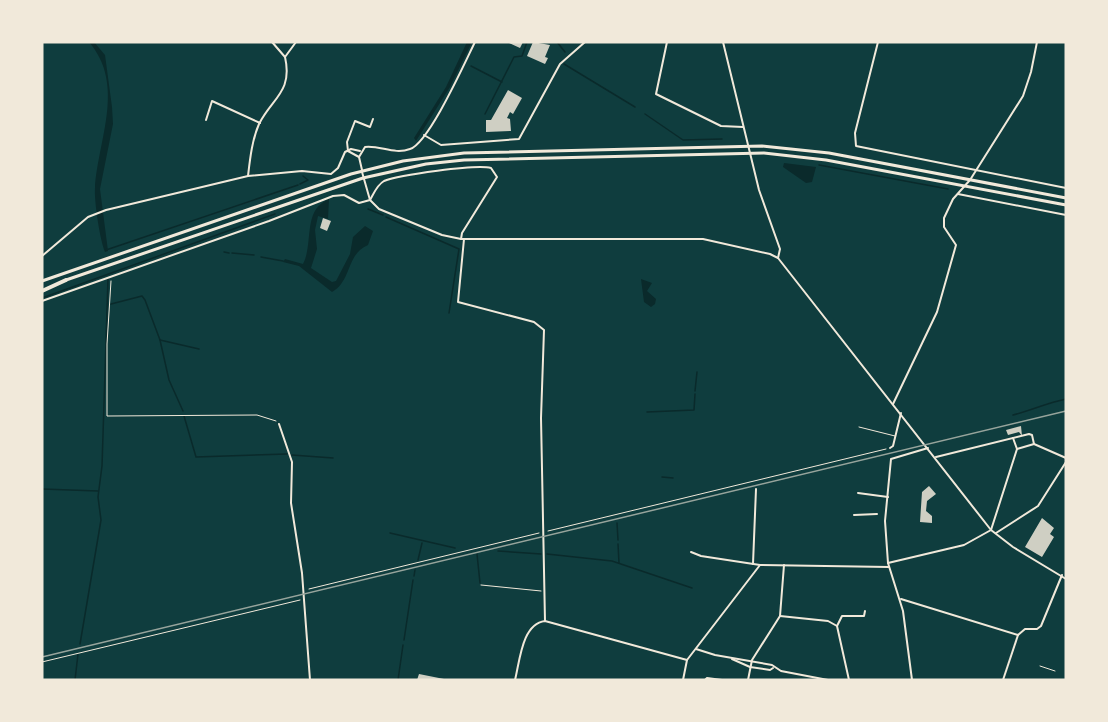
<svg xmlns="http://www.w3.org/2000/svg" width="1108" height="722" font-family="'DejaVu Sans',sans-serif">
	<rect width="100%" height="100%" fill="#0f3d3e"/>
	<g fill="#0a2a2b">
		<path d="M89,42h5l11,13 7,52 1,17 -13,65 8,62 -3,1c-5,-12 -11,-51 -10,-64 3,-48 31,-103 -6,-146z"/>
		<path d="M467,42h5l-22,45 -34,54 -2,-3 32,-51z"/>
		<path d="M784,163l32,4 -4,15 -6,1 -23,-16z"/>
		<path d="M329,199l-1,20 -10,-3 -3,14 2,19 -6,19 21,14 4,-1 14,-27 3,-17 12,-11 8,5 -5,14c-22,9 -16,36 -36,47l-33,-26 -16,-4 2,-3 18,5c11,-21 -1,-54 26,-65z"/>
		<path d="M641,279l11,4 -5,8 9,8 -1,5 -4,3 -7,-5z"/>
	</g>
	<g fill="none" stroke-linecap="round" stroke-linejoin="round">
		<g stroke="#0a2a2b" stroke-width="1.5">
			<path d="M557,42l8,10"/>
			<path d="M564,64l71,43"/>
			<path d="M471,66l31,16"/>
			<path d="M485,114l29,-57 8,-1 5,-14"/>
			<path d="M645,114l38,26 39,-1"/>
			<path d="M819,165l129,24"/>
			<path d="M300,184l8,-4 -5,-4"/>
			<path d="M368,209l15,6"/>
			<path d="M386,217l73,32 -10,64"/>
			<path d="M106,250l192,-65"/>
			<path d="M224,252l5,1"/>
			<path d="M232,253l22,2"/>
			<path d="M261,257l22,4"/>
			<path d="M42,298l233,-84"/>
			<path d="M111,304l31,-8 3,4 15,40 9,40 14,31"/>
			<path d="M160,340l39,9"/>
			<path d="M695,391l2,-19"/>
			<path d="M647,412l47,-2 1,-16"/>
			<path d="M1013,415c19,-5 34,-12 53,-16"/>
			<path d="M184,416l12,41 91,-3"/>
			<path d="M292,455l41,3"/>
			<path d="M662,477l11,1"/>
			<path d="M42,489l56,2"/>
			<path d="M617,523l1,17"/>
			<path d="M390,533l65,15"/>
			<path d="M618,544l1,19"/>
			<path d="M498,551l43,3"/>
			<path d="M477,554l3,29"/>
			<path d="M547,554l65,7 80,27"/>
			<path d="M418,560l4,-17"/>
			<path d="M414,576l1,-6"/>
			<path d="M404,640l9,-60"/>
			<path d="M80,644l21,-124 -3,-23 4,-31 6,-187"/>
			<path d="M75,680l3,-26"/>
			<path d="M398,680l5,-35"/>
		</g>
	</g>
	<g fill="#cfcfc3">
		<path d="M507,42h16l-3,6z"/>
		<path d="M533,42l17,3 -5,12 3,1 -3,6 -18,-8z"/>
		<path d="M508,90l14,8 -9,16 -3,-2 -3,6 3,1 1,12 -25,1v-12h5z"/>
		<path d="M323,218l8,3 -4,10 -7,-3z"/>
		<path d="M1021,426l1,10 -3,-4 -11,3 -2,-5z"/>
		<path d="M929,486l7,8 -9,7 -1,10 6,5v7l-12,-1 2,-30z"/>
		<path d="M1042,518l12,10 -4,6 4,3 -12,20 -17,-10z"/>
		<path d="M419,674l25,5v1h-27z"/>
	</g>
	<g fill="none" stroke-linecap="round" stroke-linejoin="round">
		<g stroke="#f1e9da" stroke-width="1">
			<path d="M111,281l-4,63v72l150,-1 19,6"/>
			<path d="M548,531l338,-82"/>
			<path d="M481,585l60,6"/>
			<path d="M309,589l230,-56"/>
			<path d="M42,662l258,-62"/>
			<path d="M1040,666l15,5"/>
		</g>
		<path stroke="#f1e9da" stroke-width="1" d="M859,427l36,9"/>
		<g stroke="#f1e9da" stroke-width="2">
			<path d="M667,42l-11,52 65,32 22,1"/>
			<path d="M878,42l-23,91 1,13 210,42"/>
			<path d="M285,57l11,-15"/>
			<path d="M206,120l6,-19 48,22"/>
			<path d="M424,135l17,10 78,-6 41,-75 25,-22"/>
			<path d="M348,151l-1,-9 8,-21 15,6 3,-8"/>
			<path d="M348,151l11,6"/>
			<path d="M362,170l-3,-13 6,-10c15,-2 29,8 45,2 19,-6 55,-87 65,-107"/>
			<path d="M248,176c2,-17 4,-36 11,-52 13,-26 34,-32 26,-67l-13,-15"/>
			<path d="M958,194l108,21"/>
			<path d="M464,239l-6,63 76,20 10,8 -3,88 4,203"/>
			<path d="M42,256l46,-39 18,-7 142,-34 54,-5 29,3 7,-6 7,-16 6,-3 9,2"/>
			<path d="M42,301l227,-80 64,-25 11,-1 15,8 11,-3c4,-7 7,-15 14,-19 15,-6 92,-17 107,-13l6,9 -35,56 -1,6"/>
			<path d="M893,404l44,-92 19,-67 -12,-18v-9l9,-19 17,-19 53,-84 8,-24 6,-30"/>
			<path d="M279,424l13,38 -1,41 11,70 8,107"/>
			<path d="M890,448l3,-2 8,-33"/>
			<path d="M858,493l30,4"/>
			<path d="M854,515l23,-1"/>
			<path d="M996,533l42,-27 28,-44"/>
			<path d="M691,552l10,4 59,9 129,2"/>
			<path d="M888,563l76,-18 27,-15 22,17 53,32"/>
			<path d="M753,564l3,-75"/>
			<path d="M901,599l117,36"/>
			<path d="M780,616l48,5 9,5 12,54"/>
			<path d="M837,626l5,-10h22l1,-5"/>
			<path d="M1018,635l7,-6h12l4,-3 21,-51"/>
			<path d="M696,649l19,6 57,10 9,6 47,9"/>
			<path d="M732,659l18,8 20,3 3,-2"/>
			<path d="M515,680c5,-20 7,-56 30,-59l142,39"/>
			<path d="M683,680l4,-20 73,-95"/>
			<path d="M705,680l2,-2 15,2"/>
			<path d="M727,680h6"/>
			<path d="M748,680l4,-20 28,-44 4,-51"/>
			<path d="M912,680l-9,-69 -15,-48 -3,-42 6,-62 37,-11"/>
			<path d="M1003,680l15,-45"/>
		</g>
		<g stroke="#f1e9da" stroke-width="2">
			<path d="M723,42l36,148 21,59 -2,9"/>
			<path d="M362,172l8,28 9,9 63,26 19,4h242l67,15 8,4 213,272"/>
			<path d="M1013,438l4,11"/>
			<path d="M1034,444l32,14"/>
			<path d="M1017,449l17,-5"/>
			<path d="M936,457l93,-23 3,1 2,9"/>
			<path d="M991,530l26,-81"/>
		</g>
		<g stroke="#f1e9da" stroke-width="3">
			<path d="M66,280l297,-102 63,-14 38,-4 300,-7 62,7 240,45"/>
			<path d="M42,281l309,-107 52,-13 61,-8 298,-7 67,7 237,45"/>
		</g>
		<path stroke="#f1e9da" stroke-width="4" d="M42,291l24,-11"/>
		<path stroke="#97a49c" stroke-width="1.5" d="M42,657l1024,-246"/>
	</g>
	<rect width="1108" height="722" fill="none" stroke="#f1e9da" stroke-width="87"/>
</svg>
